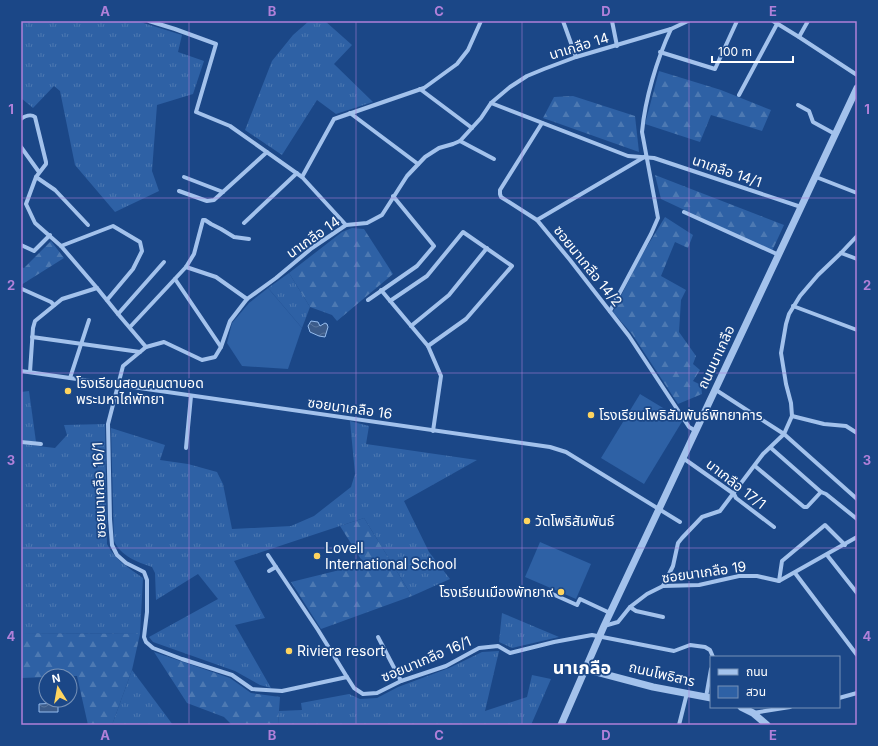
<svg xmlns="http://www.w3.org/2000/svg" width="878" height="746" font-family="Inter,'Noto Sans Thai',sans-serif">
	<defs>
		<pattern id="grass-tufts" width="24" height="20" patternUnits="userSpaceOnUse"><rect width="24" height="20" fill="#2e61a5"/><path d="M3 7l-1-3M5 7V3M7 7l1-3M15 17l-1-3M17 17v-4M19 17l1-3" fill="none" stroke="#4d79b2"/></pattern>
		<pattern id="forest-firs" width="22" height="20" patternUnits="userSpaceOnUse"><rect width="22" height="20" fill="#2e61a5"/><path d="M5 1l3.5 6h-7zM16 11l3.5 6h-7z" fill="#4d79b2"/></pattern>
		<pattern id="water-waves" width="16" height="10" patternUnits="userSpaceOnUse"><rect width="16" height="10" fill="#3b5b8a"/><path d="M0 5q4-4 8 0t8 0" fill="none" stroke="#58749c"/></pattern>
	</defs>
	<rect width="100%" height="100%" fill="#1b4787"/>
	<g fill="url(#grass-tufts)">
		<path d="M21,21h116l45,14 -4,17 26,9 -11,33 -36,11 -5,66 7,20 -44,21 -40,-47 -15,-74 -6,-5 -21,22 -12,-10z"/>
		<path d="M309,21h16l27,24 -18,19 39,38 -37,12 -19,-14 -35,55 -37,-25 27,-69 21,-26z"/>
		<path d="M289,273l21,34 -8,21 -34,-40z"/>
		<path d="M29,391l7,51 -15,-2v-48z"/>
		<path d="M350,421l19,5 -3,18 111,16 -73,41 25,51 21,27 -38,17 -48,-78 -130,43 31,57 -30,7 36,63 -11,-3 -25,-14 -82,-29 -4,-5 69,-38 -20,-25 -42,26 -1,-27 -3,-6c-15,-5 -31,-11 -38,-26l-3,-113 54,17 -5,15 28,4 29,8 6,12 9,45 59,-3 23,-10 37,-29 4,-13z"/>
		<path d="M105,424l2,120c8,16 22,24 36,34l-3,56 -119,-1v-189l34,4 12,-13 -3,-10z"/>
		<path d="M502,613l57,24 -47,11 -13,-6z"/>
		<path d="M499,651l-14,60 42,-14 5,-22 19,4 -20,46h-253l1,-14 23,-1 -1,-7 48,-9 11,5 17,-1 21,-11 51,-19 33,-16z"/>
		<path d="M132,670l41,55h-61z"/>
	</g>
	<g fill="url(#forest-firs)">
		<path d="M659,71l62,19 50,20 -9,21 -51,-16 -11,27 -55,-18z"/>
		<path d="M573,96l62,20 4,36 -96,-34 11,-21z"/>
		<path d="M655,175l129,50 -12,26 -111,-52z"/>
		<path d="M665,217l28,18 -5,13 -13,-6 -14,34 25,14 -5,10 -2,32 17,24 -3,8 7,6 -7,11 8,4 1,9 -24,10 -46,-70 -19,-22 27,-54z"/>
		<path d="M352,228l12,1 29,45 -56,47 -5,-6 -22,-8 -21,-34 53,-41z"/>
		<path d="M51,241l13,17 -43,27v-18l3,1z"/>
		<path d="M364,518l48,78 -91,33 -30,-47 73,-18 -24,-38z"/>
		<path d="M21,633l119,1 -8,36 -20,55h-24l-11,-49 -56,2z"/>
		<path d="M154,652l76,26 21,15 29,4 -2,28h-46l-8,-8 -37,-14z"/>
	</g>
	<g fill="#2e61a5">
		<path d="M268,288l34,40 -14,41 -46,-3 -15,-23 5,-20 17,-20z"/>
		<path d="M640,394l43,26 -39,64 -43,-26z"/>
		<path d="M540,542l51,22 -15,35 -51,-22z"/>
	</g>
	<g fill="url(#water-waves)" stroke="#95bcee">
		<path d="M311,321l7,1 2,4 5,-3 2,1 1,3 -3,10 -6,-1 -9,-4 -2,-6z"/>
		<path d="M58,703v9h-19v-8z"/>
	</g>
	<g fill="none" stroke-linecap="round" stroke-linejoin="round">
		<g stroke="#a3c2ec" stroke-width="4">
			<path d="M149,21l26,8 41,15 -20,68 34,14 72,51 44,48"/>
			<path d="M563,21l13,36"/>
			<path d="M612,21l5,25"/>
			<path d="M688,21l-17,8 -95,28 -32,12 -17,7 -17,11 -19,16 -10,15 -21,23 -7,3 -14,4 -14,9 -18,19 -25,39 -15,8 -21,2 -34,23 -36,30 -29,21 -17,22 -9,26 -6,10 -13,3 -38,-18 -18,5 -23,19 -15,58 2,95 2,26 5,10 9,8 18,9 3,8v32l-3,25 2,5 7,6 29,11 50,16 20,14 30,2 65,-14 7,11 9,6 14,-1 24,-12 45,-15 33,-18 19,-2 12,7 44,-11 38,-7 82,16 16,-6 15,2 5,3 3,7"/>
			<path d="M773,21l26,16 58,38"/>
			<path d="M799,37l9,-16"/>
			<path d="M660,52l55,17 22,-48"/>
			<path d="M420,89l52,39"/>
			<path d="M739,95l38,-71"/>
			<path d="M491,103l137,53 26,2 147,49"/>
			<path d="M798,105l11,6 4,11 22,12"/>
			<path d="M350,113l68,51"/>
			<path d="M21,119c4,-3 10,-5 14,-2l11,45v2l-10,13 -10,27 9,19 26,23 36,42 21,26 28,33"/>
			<path d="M542,123l-42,67v4l1,3 36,23 33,40 59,76 60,91 7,4"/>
			<path d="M460,141l34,18"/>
			<path d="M21,147l18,25"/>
			<path d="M36,177l19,13 33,35"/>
			<path d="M184,177l39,15"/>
			<path d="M302,177l32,-58 90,-31 33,-24 11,-14 13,-29"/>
			<path d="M816,177l41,16"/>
			<path d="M179,191l28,10 7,-1 53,-48"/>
			<path d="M684,212l95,43"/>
			<path d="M537,220l109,-64"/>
			<path d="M244,223l53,-50"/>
			<path d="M21,245l13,6 16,-16"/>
			<path d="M61,246l52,-20 27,16 2,9 -9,18 -26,31"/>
			<path d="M841,253l16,6"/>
			<path d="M186,267l30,10 31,22"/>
			<path d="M175,279l46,68"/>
			<path d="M22,289l29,13 3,3"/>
			<path d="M381,290l47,56 13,30 -8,55"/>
			<path d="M368,300l49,-34 17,-20 -41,-50"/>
			<path d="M390,301l37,-25 36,-44 49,34 -46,53 -38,27"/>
			<path d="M793,306l64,24"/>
			<path d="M610,311l41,-77 7,-16 -16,-86c3,-33 15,-73 29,-103"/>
			<path d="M118,314l46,-52"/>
			<path d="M411,326l38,-31 38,-47"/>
			<path d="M130,327l56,-60 8,-13 9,-34h2l6,4 10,5 13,8 15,2"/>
			<path d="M32,337l108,15"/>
			<path d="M21,371l529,76 16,5 114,70"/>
			<path d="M30,372l3,-44 2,-7 27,-22 35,-11"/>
			<path d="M70,378l19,-58"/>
			<path d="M716,390l68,44 73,65"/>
			<path d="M792,416l32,8 22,2 11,7"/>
			<path d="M21,442l20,2"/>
			<path d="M186,448l5,-52"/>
			<path d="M771,448l50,44 5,2 31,25"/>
			<path d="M683,458l51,36 2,4 38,29"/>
			<path d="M755,466l49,41h3l14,-15"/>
			<path d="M268,555l50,75 29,47"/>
			<path d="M827,555l30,38"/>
			<path d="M269,571l7,-4"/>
			<path d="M795,573l62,82"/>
			<path d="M779,581l3,-20 43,-36 20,20"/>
			<path d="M663,586l10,-20 5,-23 4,-5 20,-21 18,-6 43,-57 21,-20 8,-18 -1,-13 -5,-19 -5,-31 5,-29 3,-10 11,-18 18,-21 23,-22 16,-17"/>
			<path d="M548,592l29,13 3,-6 30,14"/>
			<path d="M630,607l6,4 27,6"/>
			<path d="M604,626l14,-4 12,-15 17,-13 16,-8 36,-1 40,-9h18l22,5 78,-44"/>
			<path d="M378,637l23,44"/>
			<path d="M706,697l5,-28"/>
			<path d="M839,698l18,-5"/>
			<path d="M753,713l37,-6"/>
			<path d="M679,725l8,-32"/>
		</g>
		<g stroke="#a3c2ec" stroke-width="7">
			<path d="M585,669l68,18 58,11"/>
			<path d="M741,707l12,6 14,12"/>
			<path d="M561,725l43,-99 253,-538"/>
		</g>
	</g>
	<path fill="none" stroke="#b080d9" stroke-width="1" stroke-opacity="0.55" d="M189,21v704M356,21v704M522,21v704M689,21v704M21,198h836M21,373h836M21,548h836"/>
	<g fill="#fed45f" stroke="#1b4787" stroke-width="1.5">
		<circle cx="68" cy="391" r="4"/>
		<circle cx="591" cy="415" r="4"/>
		<circle cx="527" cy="521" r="4"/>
		<circle cx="317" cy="556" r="4"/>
		<circle cx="561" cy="592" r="4"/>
		<circle cx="289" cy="651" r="4"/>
	</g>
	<g text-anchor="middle" stroke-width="3.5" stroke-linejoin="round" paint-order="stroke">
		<g font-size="14" fill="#fff" stroke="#1b4787">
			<text transform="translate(579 46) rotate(-17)" y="5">นาเกลือ 14</text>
			<text transform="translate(727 171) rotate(19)" y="5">นาเกลือ 14/1</text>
			<text transform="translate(313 237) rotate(-35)" y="5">นาเกลือ 14</text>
			<text transform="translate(588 266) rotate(51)" y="5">ซอยนาเกลือ 14/2</text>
			<text transform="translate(716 357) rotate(-65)" y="5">ถนนนาเกลือ</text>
			<text transform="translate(350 408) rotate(8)" y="5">ซอยนาเกลือ 16</text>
			<text transform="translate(736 484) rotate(38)" y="5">นาเกลือ 17/1</text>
			<text transform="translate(99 490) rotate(-92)" y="5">ซอยนาเกลือ 16/1</text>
			<text transform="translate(704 572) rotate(-8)" y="5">ซอยนาเกลือ 19</text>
			<text transform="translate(426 659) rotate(-23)" y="5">ซอยนาเกลือ 16/1</text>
			<text transform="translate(662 674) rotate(13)" y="5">ถนนโพธิสาร</text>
		</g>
		<g font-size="14" fill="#fff" stroke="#1b4787" text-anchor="start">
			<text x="76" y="388">โรงเรียนสอนคนตาบอด<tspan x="76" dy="16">พระมหาไถ่พัทยา</tspan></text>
			<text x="599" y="420">โรงเรียนโพธิสัมพันธ์พิทยาคาร</text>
			<text x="535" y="526">วัดโพธิสัมพันธ์</text>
			<text x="325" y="553">Lovell<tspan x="325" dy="16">International School</tspan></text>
			<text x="553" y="597" text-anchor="end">โรงเรียนเมืองพัทยา๙</text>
			<text x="297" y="656">Riviera resort</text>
		</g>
		<g font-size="18" font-weight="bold" fill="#fff" stroke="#1b4787">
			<text x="582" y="674">นาเกลือ</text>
		</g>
	</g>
	<rect width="878" height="746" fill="none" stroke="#1b4787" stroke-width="44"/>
	<rect x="710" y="656" width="130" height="52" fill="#1b4787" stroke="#7691b7"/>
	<rect x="718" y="669" width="20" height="6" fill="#a3c2ec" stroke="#7691b7"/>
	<text x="746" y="676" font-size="12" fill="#ffffff">ถนน</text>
	<rect x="718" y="686" width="20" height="12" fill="#2e61a5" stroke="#7691b7"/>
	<text x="746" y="696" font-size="12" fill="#ffffff">สวน</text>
	<g transform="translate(58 688) rotate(349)"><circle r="19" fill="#1b4787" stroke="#7691b7"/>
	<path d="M0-3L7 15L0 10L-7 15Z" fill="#fed45f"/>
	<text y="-6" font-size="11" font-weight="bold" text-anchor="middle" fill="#ffffff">N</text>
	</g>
	<path d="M712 56v6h81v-6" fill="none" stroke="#ffffff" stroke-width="2"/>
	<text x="718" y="56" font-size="12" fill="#ffffff" stroke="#1b4787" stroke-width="3" paint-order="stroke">100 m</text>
	<rect x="22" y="22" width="834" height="702" fill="none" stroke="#b080d9" stroke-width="1.5"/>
	<g font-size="13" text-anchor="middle" font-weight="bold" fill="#b080d9">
		<text x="105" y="16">A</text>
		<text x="272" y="16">B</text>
		<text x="439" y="16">C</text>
		<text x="606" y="16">D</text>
		<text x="773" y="16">E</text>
		<text x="11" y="114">1</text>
		<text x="867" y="114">1</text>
		<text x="11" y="290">2</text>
		<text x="867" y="290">2</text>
		<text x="11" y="465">3</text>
		<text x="867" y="465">3</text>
		<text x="11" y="641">4</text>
		<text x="867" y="641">4</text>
		<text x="105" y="740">A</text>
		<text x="272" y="740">B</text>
		<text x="439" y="740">C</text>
		<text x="606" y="740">D</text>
		<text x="773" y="740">E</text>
	</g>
</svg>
